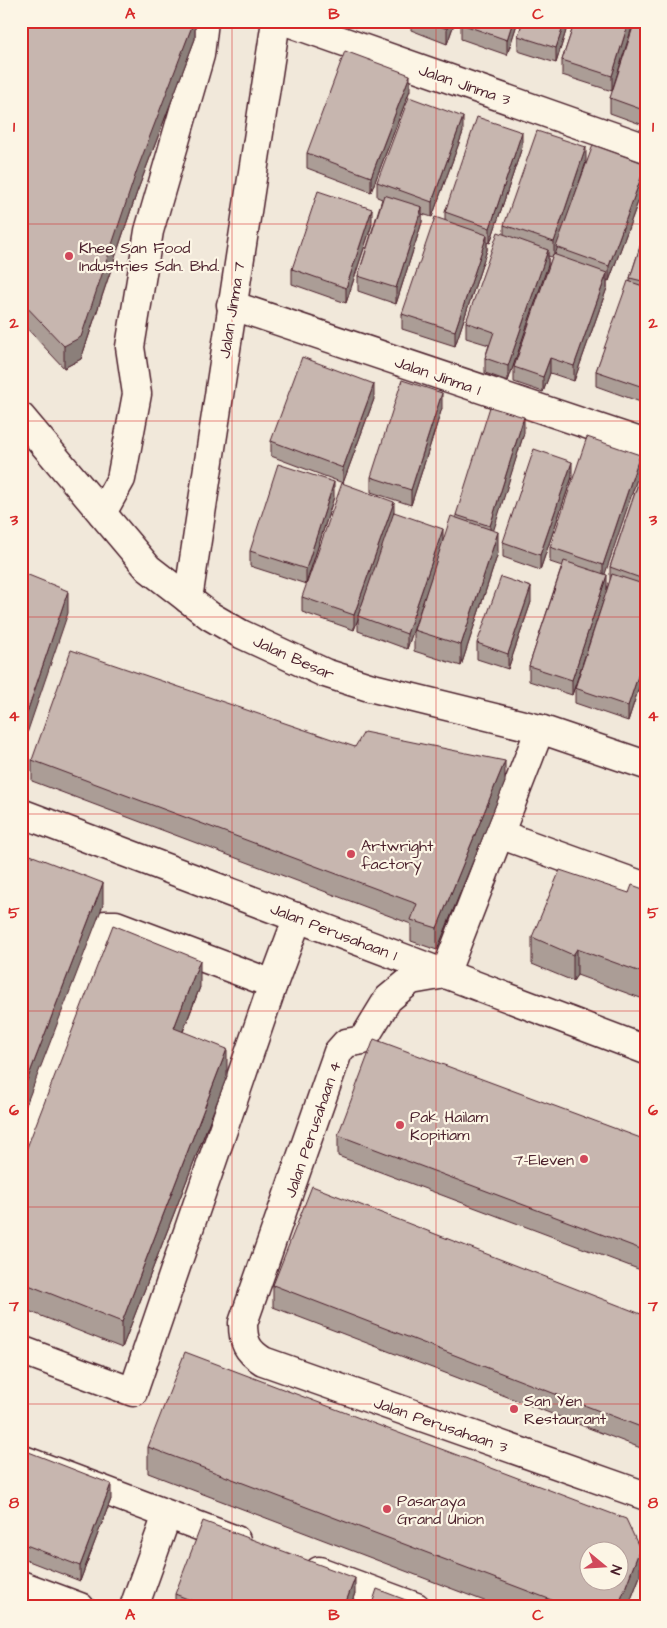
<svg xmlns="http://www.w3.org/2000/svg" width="667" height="1628" font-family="'Architects Daughter',sans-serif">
	<rect width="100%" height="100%" fill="#f1e8da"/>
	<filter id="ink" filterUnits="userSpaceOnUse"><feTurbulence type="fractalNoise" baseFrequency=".02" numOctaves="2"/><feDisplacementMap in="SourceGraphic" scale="10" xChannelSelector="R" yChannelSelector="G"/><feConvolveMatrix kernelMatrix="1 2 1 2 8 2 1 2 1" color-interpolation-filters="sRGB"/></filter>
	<g filter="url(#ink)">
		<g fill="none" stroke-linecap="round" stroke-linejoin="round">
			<g stroke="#4a1f2b" stroke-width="31">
				<g id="minor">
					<path d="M285,21l361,127"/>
					<path d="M231,305l415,139"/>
					<path d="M102,513l19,-34 16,-85 -7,-47 19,-116 51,-176 4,-34"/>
					<path d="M188,599l88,-578"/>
					<path d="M21,813l625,237"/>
					<path d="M499,834l147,53"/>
					<path d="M445,974l-34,6 -23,19 -25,41 -17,3 -8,9 -95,271c0,19 4,28 20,38l383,135"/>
					<path d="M445,974l95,-245"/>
					<path d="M21,1133l77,-202 7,-6h11l157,59"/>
					<path d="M21,1350l112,42 140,-408 25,-67"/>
					<path d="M21,1459l215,81"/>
					<path d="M319,1571l97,36"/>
					<path d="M21,1585l59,22"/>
					<path d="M134,1607l33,-92"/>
				</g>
			</g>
			<g stroke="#4a1f2b" stroke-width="31">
				<path id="major" d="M21,417l127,151 62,48 31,18 84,39 44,14 171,42 106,36"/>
			</g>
			<use href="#minor" stroke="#fcf5e5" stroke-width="28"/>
			<use href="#major" stroke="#fcf5e5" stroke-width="28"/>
		</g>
		<g fill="#ab9d96" stroke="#4a1f2b">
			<path d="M21,21h174v18l-58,153 -56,167 -17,9 -43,-46z"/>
			<path d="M411,21h44l-8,23 -36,-14z"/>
			<path d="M518,21l-11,34 -46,-16v-15z"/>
			<path d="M523,21h46l-13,42 -38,-12v-15z"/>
			<path d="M575,21h59l-22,70 -50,-16v-15z"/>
			<path d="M646,21v105l-36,-13v-15z"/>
			<path d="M410,90l-39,102 -64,-24v-15z"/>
			<path d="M463,132l-31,85 -10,-3v8l-26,82 -38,-13v-15l24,-77 -5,-2v-15z"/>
			<path d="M522,147l-32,96 -3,-1v8l-32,96 -53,-17v-15l43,-93v-9z"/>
			<path d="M586,162l-21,62 81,-44 -37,101 -2,-1v8l-33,93 -24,-8 -7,19 -29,-10v-15l38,-110 -4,-1v9l-40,116 -23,-8v-15l4,-13 -23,-7v-16l38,-88v-9z"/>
			<path d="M372,224l-26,79 -54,-19v-15z"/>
			<path d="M646,228v176l-50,-18v-15l34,-89v-4z"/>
			<path d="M374,399l-31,84 -72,-27v-15z"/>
			<path d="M442,408l-31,97 -40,-13v-15z"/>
			<path d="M524,433l-31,97 5,23 -37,113 -47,-15v-21l12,-37 -19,56 -49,-18v-12l-4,11 -52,-18v-15l92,-82 49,26 13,-23v-3z"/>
			<path d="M646,460v226h-1v-17l-17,52 -53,-18v-15l12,-38 -15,45 -43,-14v-15l33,-100 -12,-4v-15l90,-77 -36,104 3,15 3,-8v-14z"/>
			<path d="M572,477l-32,93 -37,-13v-15z"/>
			<path d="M334,497l-28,87 -56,-18v-15z"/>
			<path d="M531,602l-23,67 -31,-10v-16z"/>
			<path d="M355,747l150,35 -68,168 -26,-9v-17l-379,-143v-21z"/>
			<path d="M646,890v110l-69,-25 -4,6 -41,-17v-27l97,-44z"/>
			<path d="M200,987l-17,45 44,44 -105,272 -101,-40v-145z"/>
			<path d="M338,1135l308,5v132l-308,-116z"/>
			<path d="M273,1285l373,31v134l-373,-143z"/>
			<path d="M148,1447l492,129 -12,31h-128l-352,-134z"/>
			<path d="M21,1449l90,50 -31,82 -59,-23z"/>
			<path d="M355,1593l-5,14h-175v-13z"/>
		</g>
		<g fill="#8b7f7a" stroke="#4a1f2b">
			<path d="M194,21h1v18l-58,153 -56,167 -17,9v-22z"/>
			<path d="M449,21h6l-8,23v-15z"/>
			<path d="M513,21h5l-11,34v-15z"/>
			<path d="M565,21h4l-13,42v-15z"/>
			<path d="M629,21h5l-22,70v-15z"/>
			<path d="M410,75v15l-39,102v-15z"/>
			<path d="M463,117v15l-31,85v-15z"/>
			<path d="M522,132v15l-32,96v-15z"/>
			<path d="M586,147v15l-32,96v-16z"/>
			<path d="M646,164v16l-37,101v-15z"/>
			<path d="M422,207v15l-26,82v-16z"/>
			<path d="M372,209v15l-26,79v-15z"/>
			<path d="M487,235v15l-32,96v-15z"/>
			<path d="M548,250v15l-40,116v-15z"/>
			<path d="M607,273v15l-33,93v-15z"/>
			<path d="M550,358v15l-7,19v-15z"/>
			<path d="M374,384v15l-31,84v-15z"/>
			<path d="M442,393v15l-31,97v-15z"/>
			<path d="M524,417v16l-34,109v-16z"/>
			<path d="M640,455v15l-37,110v-15z"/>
			<path d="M572,462v15l-32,93v-15z"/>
			<path d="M334,482v15l-28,87v-15z"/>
			<path d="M394,502v15l-36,99v3l-4,11v-15z"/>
			<path d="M443,529v15l-36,105v-15z"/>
			<path d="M498,532v21l-37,113v-21z"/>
			<path d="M607,575v15l-35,105v-15z"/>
			<path d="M531,587v15l-23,67v-15z"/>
			<path d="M68,591v22l-47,138v-21z"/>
			<path d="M646,652l-1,17 -17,52v-15z"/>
			<path d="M505,761v21l-68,168v-22z"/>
			<path d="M103,883v22l-82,213v-22z"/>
			<path d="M577,949v26l-4,6v-26z"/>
			<path d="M200,960v27l-26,67v-26z"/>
			<path d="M227,1049v27l-105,272v-26z"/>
			<path d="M111,1484v15l-31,82v-15z"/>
			<path d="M640,1549v27l-12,31h-10z"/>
			<path d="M355,1578v15l-5,14h-6z"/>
		</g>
		<g fill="#c7b6af" stroke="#4a1f2b" fill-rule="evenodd">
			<path d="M21,21h173l-57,149 -56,167 -17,9 -43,-45z"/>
			<path d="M427,21h22l-2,8z"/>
			<path d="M462,21h51l-6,19 -46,-16z"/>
			<path d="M523,21h42l-9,27 -38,-12z"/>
			<path d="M575,21h54l-17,55 -50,-16z"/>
			<path d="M635,21h11v90l-36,-13z"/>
			<path d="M345,51l65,24 -39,102 -64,-24z"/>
			<path d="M409,97l54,20 -31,85 -55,-20z"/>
			<path d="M477,117l45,15 -32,96 -45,-16z"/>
			<path d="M537,131l49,16 -32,95 -50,-17z"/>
			<path d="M593,145l53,19 -37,102 -53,-19z"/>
			<path d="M318,191l54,18 -26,79 -54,-19z"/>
			<path d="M384,195l38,12 -26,81 -38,-12z"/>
			<path d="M435,217l52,18 -32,96 -53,-17z"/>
			<path d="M646,228v54l-16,-4z"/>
			<path d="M498,232l50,18 -40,116 -23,-8 9,-26 -28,-10z"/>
			<path d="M553,254l54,19 -33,93 -24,-8 -7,19 -29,-10z"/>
			<path d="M628,281l18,6v101l-50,-17z"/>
			<path d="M302,357l72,27 -31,84 -72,-27z"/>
			<path d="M402,380l40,13 -31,97 -40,-13z"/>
			<path d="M490,407l34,10 -34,109 -34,-11z"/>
			<path d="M587,437l53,18 -37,110 -53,-18z"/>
			<path d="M534,449l38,13 -32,93 -37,-13z"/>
			<path d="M646,460v120l-36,-13z"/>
			<path d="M278,464l56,18 -28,87 -56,-18z"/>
			<path d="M342,483l52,19 -40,113 -52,-18z"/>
			<path d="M394,512l49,17 -36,105 -49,-18z"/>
			<path d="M451,516l47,16 -37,113 -47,-15z"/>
			<path d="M564,561l43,14 -35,105 -43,-14z"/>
			<path d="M21,572l47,19 -47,139z"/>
			<path d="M612,574l34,11v67l-18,54 -53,-18z"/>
			<path d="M501,577l30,10 -23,67 -31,-11z"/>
			<path d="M71,650l284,97 9,-15 141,29 -68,167 -26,-8 6,-16 -385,-144z"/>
			<path d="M25,853l78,30 -82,213v-233z"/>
			<path d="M560,870l69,23 3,-8 14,5v84l-69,-25 -4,6 -41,-18z"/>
			<path d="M113,925l87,35 -26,68 53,21 -105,273 -101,-40v-119z"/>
			<path d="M374,1039l272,101v111l-308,-116z"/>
			<path d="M312,1186l334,130v113l-373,-144z"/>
			<path d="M185,1352l441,167 14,30 -22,58h-48l-422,-160zM590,1550h30v30h-30z"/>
			<path d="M21,1449l90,35 -31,82 -59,-23z"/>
			<path d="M203,1521l152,57 -11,29h-136l-33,-13z"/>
			<path d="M377,1589l47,18h-53z"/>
		</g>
	</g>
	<path fill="none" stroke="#d62828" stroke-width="1" stroke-opacity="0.55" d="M232,21v1586M436,21v1586M21,224h625M21,421h625M21,617h625M21,814h625M21,1011h625M21,1207h625M21,1404h625"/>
	<g fill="#d1495b" stroke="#fcf5e5" stroke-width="2">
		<circle cx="69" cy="256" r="5"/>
		<circle cx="351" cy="854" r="5"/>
		<circle cx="400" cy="1125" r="5"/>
		<circle cx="584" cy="1159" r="5"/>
		<circle cx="514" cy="1409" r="5"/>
		<circle cx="387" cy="1509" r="5"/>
	</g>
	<g text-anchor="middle" stroke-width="4.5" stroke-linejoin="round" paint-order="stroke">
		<g font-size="16" fill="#4a1f2b" stroke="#fcf5e5">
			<text transform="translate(465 84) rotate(19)" y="6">Jalan Jinma 3</text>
			<text transform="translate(231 310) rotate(-81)" y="6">Jalan Jinma 7</text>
			<text transform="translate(438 375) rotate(19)" y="6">Jalan Jinma 1</text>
			<text transform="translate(294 657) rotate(24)" y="6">Jalan Besar</text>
			<text transform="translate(334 931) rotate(21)" y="6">Jalan Perusahaan 1</text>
			<text transform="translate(312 1129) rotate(-71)" y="6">Jalan Perusahaan 4</text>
			<text transform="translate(441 1424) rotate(19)" y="6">Jalan Perusahaan 3</text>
		</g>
		<g font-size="16" fill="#4a1f2b" stroke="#fcf5e5" text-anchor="start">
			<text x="79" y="253">Khee San Food<tspan x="79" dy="18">Industries Sdn. Bhd.</tspan></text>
			<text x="361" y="851">Artwright<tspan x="361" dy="18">factory</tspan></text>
			<text x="410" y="1122">Pak Hailam<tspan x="410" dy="18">Kopitiam</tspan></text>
			<text x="574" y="1165" text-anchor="end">7-Eleven</text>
			<text x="524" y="1406">San Yen<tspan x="524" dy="18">Restaurant</tspan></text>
			<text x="397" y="1506">Pasaraya<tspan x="397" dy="18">Grand Union</tspan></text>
		</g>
	</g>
	<rect width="667" height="1628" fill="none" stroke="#fcf5e5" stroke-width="55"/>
	<g transform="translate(604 1566) rotate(108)"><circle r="24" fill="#fcf5e5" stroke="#b59f9b"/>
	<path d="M0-4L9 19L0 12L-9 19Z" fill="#d1495b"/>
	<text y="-8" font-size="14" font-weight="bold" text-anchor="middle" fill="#4a1f2b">N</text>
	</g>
	<rect x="28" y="28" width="612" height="1572" fill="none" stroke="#d62828" stroke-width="2"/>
	<g font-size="16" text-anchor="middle" font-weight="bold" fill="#d62828">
		<text x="130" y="19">A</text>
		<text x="334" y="19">B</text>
		<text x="538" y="19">C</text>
		<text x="14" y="132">1</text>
		<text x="653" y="132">1</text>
		<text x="14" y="328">2</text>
		<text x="653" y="328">2</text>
		<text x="14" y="525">3</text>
		<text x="653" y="525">3</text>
		<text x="14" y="721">4</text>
		<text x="653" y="721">4</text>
		<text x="14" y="918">5</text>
		<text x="653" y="918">5</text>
		<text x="14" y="1115">6</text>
		<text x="653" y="1115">6</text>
		<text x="14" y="1311">7</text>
		<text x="653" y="1311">7</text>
		<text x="14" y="1508">8</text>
		<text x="653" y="1508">8</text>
		<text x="130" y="1620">A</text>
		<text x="334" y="1620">B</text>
		<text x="538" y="1620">C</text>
	</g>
</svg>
